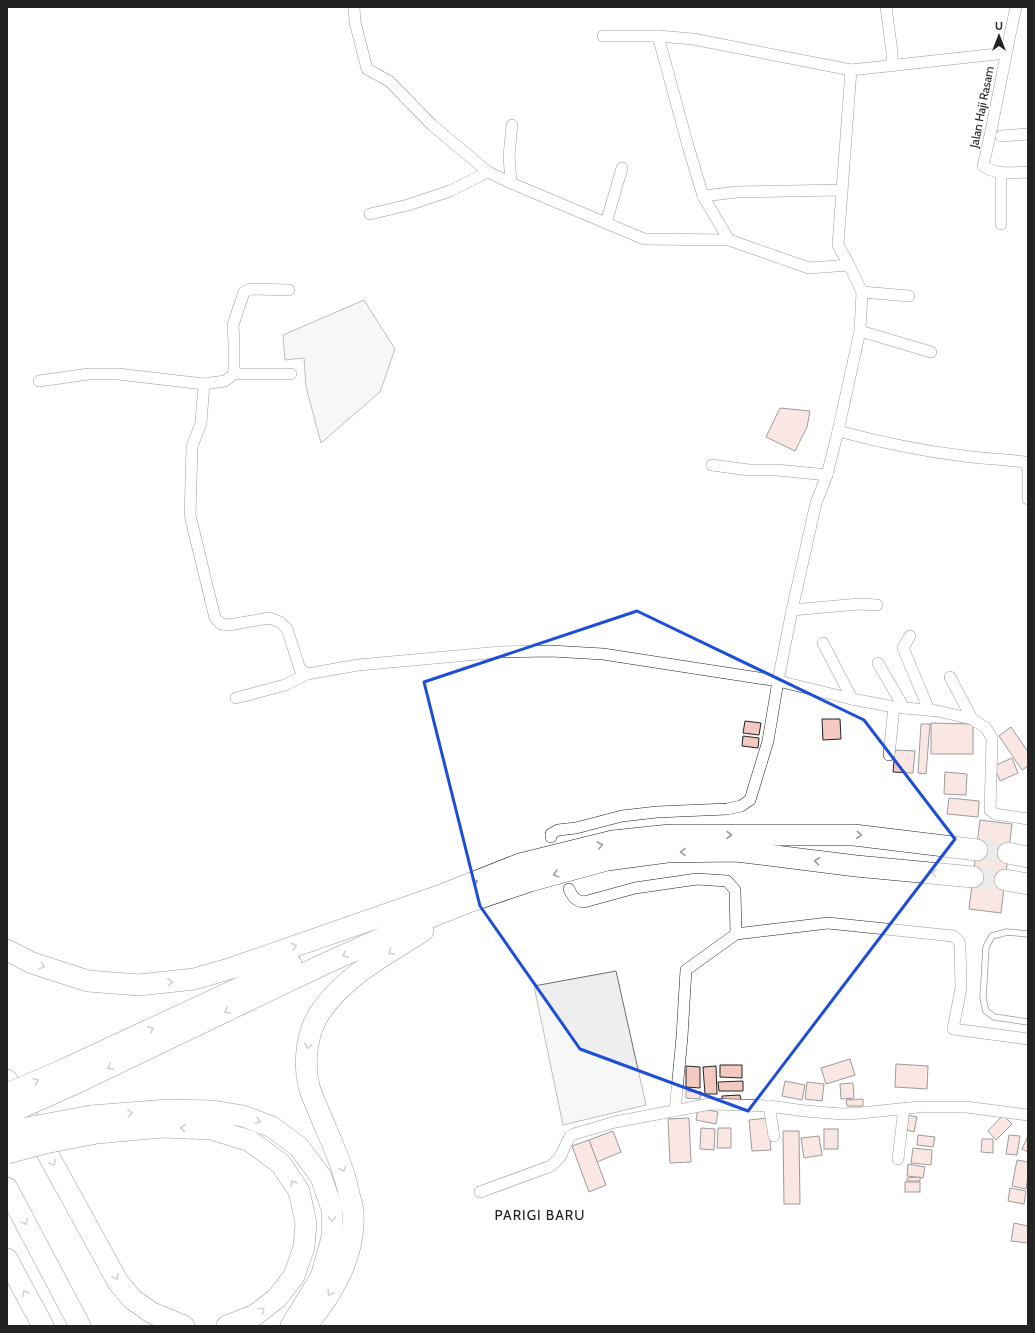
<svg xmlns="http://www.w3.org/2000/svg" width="1035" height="1333" font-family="Cabin,sans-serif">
	<rect width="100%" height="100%" fill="#fff"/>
	<g fill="#eee" stroke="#6f6f6f">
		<path d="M364,300l31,49 -15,43 -59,51 -15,-56 -2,-29 -19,2 -2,-25z"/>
		<path d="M616,971l30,134 -83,20 -29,-139z"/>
	</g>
	<g fill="#f3c9c0" stroke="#222">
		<path d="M780,408l30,3 -3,16 -12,24 -29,-14z"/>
		<path d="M822,719h18l1,20 -18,1z"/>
		<path d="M745,721l16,2 -2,12 -16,-2z"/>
		<path d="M931,723l42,1v30h-42z"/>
		<path d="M921,724h9l-4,50 -8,-1z"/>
		<path d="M1011,727l17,25v14l-6,4 -23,-34z"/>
		<path d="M743,736l16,2 -1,10 -16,-2z"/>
		<path d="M895,750l20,1 -2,22 -20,-1z"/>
		<path d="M1012,758l6,15 -18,8 -6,-15z"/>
		<path d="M945,772l22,2 -1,21 -22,-1z"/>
		<path d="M949,798l30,3 -1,16 -31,-3z"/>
		<path d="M980,820l32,4 -11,89 -32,-4z"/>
		<path d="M850,1059l5,16 -29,9 -5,-16z"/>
		<path d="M896,1064l32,2 -1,23 -32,-2z"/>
		<path d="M720,1065h22v13l-22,-1z"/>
		<path d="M686,1066l14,1v21l-14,-1z"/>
		<path d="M716,1066l1,28h-12l-2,-27z"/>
		<path d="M743,1081v10h-24l-1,-9z"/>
		<path d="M785,1081l20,4 -3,15 -20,-4z"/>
		<path d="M807,1082l17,2 -2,17 -17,-2z"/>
		<path d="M853,1083l1,15 -13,1 -1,-15z"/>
		<path d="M686,1091l15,1 -1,7 -14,-1z"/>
		<path d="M740,1095l1,5 -19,1v-5z"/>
		<path d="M863,1099v7h-16l-1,-6z"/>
		<path d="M698,1108l20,4 -2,12 -20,-4z"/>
		<path d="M907,1115l10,2 -3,15 -10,-3z"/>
		<path d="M1003,1115l9,9 -16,16 -8,-9z"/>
		<path d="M689,1118l2,44 -21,1 -2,-44z"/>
		<path d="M768,1118l3,32 -19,1 -3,-31z"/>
		<path d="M701,1128l14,1 -1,21 -14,-1z"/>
		<path d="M718,1128h13v20h-14z"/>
		<rect x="824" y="1129" width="14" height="20"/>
		<path d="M613,1131l8,21 -24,10 -8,-22z"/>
		<path d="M783,1131h16l1,73h-16z"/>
		<path d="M918,1135l17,2 -2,10 -16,-2z"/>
		<path d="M1009,1135l11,1 -3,19 -11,-1z"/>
		<path d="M819,1136l3,19 -18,3 -3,-20z"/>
		<path d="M1028,1136v16l-6,-3z"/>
		<path d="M982,1139h11v14l-12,-1z"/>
		<path d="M589,1140l17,45 -17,7 -17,-46z"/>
		<path d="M913,1148l19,2 -1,15 -20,-2z"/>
		<path d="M1017,1160l11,2v14l-2,13 -14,-3z"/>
		<path d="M908,1164l17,3 -2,11 -16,-2z"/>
		<path d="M920,1177v4h-13v-3z"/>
		<rect x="905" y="1182" width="15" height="10"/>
		<path d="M1010,1188l16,3 -2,13 -16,-3z"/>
		<path d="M1014,1223l14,3v17l-17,-2z"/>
	</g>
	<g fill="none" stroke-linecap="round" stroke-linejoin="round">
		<g stroke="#d3d3d3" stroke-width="21" stroke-dasharray="21 10" stroke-linecap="butt">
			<path d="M977,850l31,3"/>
			<path d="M973,877l32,3"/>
		</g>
		<g stroke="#222" stroke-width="7">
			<path id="lane" d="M1028,934l-21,-2 -15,4 -6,11 -3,51 3,13 8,6 34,5"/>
		</g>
		<g stroke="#222" stroke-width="12">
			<g id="street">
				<path d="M354,7l1,15 12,47 22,12 43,44 56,47 23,11 133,56 85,1 80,28 40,-3"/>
				<path d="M886,7l6,45v14"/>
				<path d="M1016,7c-12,53 -20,106 -33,159 14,9 29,7 45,6"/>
				<path d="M603,36h55l35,3 158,31"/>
				<path d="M658,36l30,110 15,50 26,44"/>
				<path d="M1001,136l27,-2"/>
				<path d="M1001,173v51"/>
				<path d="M511,183l-2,-27 3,-31"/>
				<path d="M703,196l34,-4 105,-2"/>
				<path d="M370,214l38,-9 42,-14 38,-19"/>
				<path d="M606,223l16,-55"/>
				<path d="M862,292l47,4"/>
				<path d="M860,331l71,21"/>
				<path d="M234,374v-31l-1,-18 11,-33 6,-3 39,1"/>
				<path d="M291,374h-57l-9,7 -21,3 -3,39 -9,24 -2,68 25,103 6,6 8,1 40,-7 11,4 7,7 13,40 7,5"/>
				<path d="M39,381l50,-7h29l86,10"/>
				<path d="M838,431c41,11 84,20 126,25 20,3 40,3 60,6l4,7"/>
				<path d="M712,465l37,5h28l50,5"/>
				<path d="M1028,473v26"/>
				<path d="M792,610l67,-6 18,1"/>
				<path d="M910,636l-7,12 26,62"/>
				<path d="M823,643l29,56"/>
				<path d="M878,663l26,45"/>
				<path d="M950,677l22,42"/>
				<path d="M236,698l49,-13 22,-11 51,-9 142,-13 51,-1 52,3 175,27 -10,60 -18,59 -9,6 -14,3 -70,3 -35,4 -46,12 -18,2 -7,4v3"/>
				<path d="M894,707l-42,-8 -74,-18 14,-71 24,-107 11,-28 11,-44 22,-100 2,-39 -13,-27 -11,-20 13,-175 155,-17"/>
				<path d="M889,755l5,-48 44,4 34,8 14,9 6,10 -2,72 5,4 33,5"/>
				<path d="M569,889c3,7 6,12 15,13l51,-14 62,-9 30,2 8,9 1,44"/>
				<path d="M769,1106l5,30"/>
				<path d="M675,1111l7,-74 4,-67 50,-36 92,-11 125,13 6,5 1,5 1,42 -8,41 75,10"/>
				<path d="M898,1159l6,-51"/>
				<path d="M480,1192l71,-26 9,-9 10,-21 4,-2 41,-12 95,-18 59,2 36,5 37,3 19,-1 57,-6h48l62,8"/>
			</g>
		</g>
		<g stroke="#222" stroke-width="22">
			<g id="highway">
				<path d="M1008,853l20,4"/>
				<path d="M1005,880l23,4"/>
				<path d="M7,950l25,13 56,18 51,4 55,-6 38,-11 207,-72 81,-32 93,-23 57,-6h184l123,15"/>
				<path d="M65,1069l226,-105"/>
				<path d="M7,1080l111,202 14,17 20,14 32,13"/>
				<path d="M72,1085l248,-119 93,-42 58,-23 59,-20 77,-21 60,-8 69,-1 120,15 117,11"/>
				<path d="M91,1116l77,-6 45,1 30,5 29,11 27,20 22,30 11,32v29l-11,39 -30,49"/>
				<path d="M97,1133l65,-6 49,2 39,12 31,23 18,27 7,32 -2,24 -10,29 -17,22 -22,17 -28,11"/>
				<path d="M7,1188l73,138"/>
				<path d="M7,1259l36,67"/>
				<path d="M306,1326c27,-32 50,-71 47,-114 0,-6 -3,-12 -4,-18 -6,-29 -19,-55 -30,-82 -3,-8 -8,-17 -10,-26 -6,-23 -2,-56 12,-75 25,-36 66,-57 102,-80"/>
			</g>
		</g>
		<use href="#lane" stroke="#fff" stroke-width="5.5"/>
		<use href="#street" stroke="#fff" stroke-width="11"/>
		<use href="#highway" stroke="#fff" stroke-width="21"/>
		<g stroke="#222" stroke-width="22" stroke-linecap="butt">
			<g id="highway-bridge">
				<path d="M7,1094l58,-25"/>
				<path d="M7,1114l65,-29"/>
				<path d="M7,1134l14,-5 70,-13"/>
				<path d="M7,1153l38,-10 52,-10"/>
			</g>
		</g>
		<use href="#highway-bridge" stroke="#fff" stroke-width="21"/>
	</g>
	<defs><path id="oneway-chevron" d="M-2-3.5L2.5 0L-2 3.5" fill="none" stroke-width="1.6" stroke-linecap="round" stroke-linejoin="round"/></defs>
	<g stroke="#9c9c9c">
		<use href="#oneway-chevron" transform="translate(729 835)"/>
		<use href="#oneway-chevron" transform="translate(859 835) rotate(6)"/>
		<use href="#oneway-chevron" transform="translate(600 845) rotate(-14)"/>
		<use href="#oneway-chevron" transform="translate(683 852) rotate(179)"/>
		<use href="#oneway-chevron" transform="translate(817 861) rotate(-173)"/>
		<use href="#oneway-chevron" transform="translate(934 873) rotate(-175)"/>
		<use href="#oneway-chevron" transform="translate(556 874) rotate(165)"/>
		<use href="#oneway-chevron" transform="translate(475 882) rotate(-22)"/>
		<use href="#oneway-chevron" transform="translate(294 946) rotate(-19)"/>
		<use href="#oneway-chevron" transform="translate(391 952) rotate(147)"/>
		<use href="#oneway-chevron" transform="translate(345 955) rotate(155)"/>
		<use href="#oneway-chevron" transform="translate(42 966) rotate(18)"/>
		<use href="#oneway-chevron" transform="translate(170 982) rotate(-7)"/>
		<use href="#oneway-chevron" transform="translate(227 1011) rotate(154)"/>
		<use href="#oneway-chevron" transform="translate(151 1029) rotate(-25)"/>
		<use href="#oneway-chevron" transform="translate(308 1046) rotate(103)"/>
		<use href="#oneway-chevron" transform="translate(110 1067) rotate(154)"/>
		<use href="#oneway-chevron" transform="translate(36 1081) rotate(-23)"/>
		<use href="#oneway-chevron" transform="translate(130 1113) rotate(-4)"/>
		<use href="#oneway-chevron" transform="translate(258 1121) rotate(20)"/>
		<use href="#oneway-chevron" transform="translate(183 1128) rotate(-178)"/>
		<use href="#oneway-chevron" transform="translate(53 1163) rotate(61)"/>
		<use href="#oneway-chevron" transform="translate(343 1169) rotate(70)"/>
		<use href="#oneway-chevron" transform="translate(293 1183) rotate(-123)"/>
		<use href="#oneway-chevron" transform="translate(332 1219) rotate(89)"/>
		<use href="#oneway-chevron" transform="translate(25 1222) rotate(62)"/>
		<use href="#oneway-chevron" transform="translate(116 1277) rotate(60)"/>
		<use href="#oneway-chevron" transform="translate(25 1293) rotate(-118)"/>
		<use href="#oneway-chevron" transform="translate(330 1293) rotate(120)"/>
		<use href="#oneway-chevron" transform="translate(262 1310) rotate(-38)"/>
	</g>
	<path d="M0 0H1035V1333H0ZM637,611l227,109 91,119 -207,272 -168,-62 -100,-143 -56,-224z" fill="#fff" fill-opacity=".55" fill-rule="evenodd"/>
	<path fill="none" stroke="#1d4ed8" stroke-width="3" stroke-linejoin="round" d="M637,611l227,109 91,119 -207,272 -168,-62 -100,-143 -56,-224z"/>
	<g text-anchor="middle" stroke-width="3" stroke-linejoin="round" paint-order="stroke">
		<g font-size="12" fill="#222" stroke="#fff">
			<text transform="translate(982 107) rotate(-79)" y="4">Jalan Haji Rasam</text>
		</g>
		<g font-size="14" letter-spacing="1" fill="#222" stroke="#fff">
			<text x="540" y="1220">PARIGI BARU</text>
		</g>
	</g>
	<rect width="1035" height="1333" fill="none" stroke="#222222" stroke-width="16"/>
	<g transform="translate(999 36)" stroke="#ffffff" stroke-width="3" paint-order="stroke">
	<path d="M0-3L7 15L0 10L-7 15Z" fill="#222222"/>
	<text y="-6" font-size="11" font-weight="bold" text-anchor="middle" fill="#222222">U</text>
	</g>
</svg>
